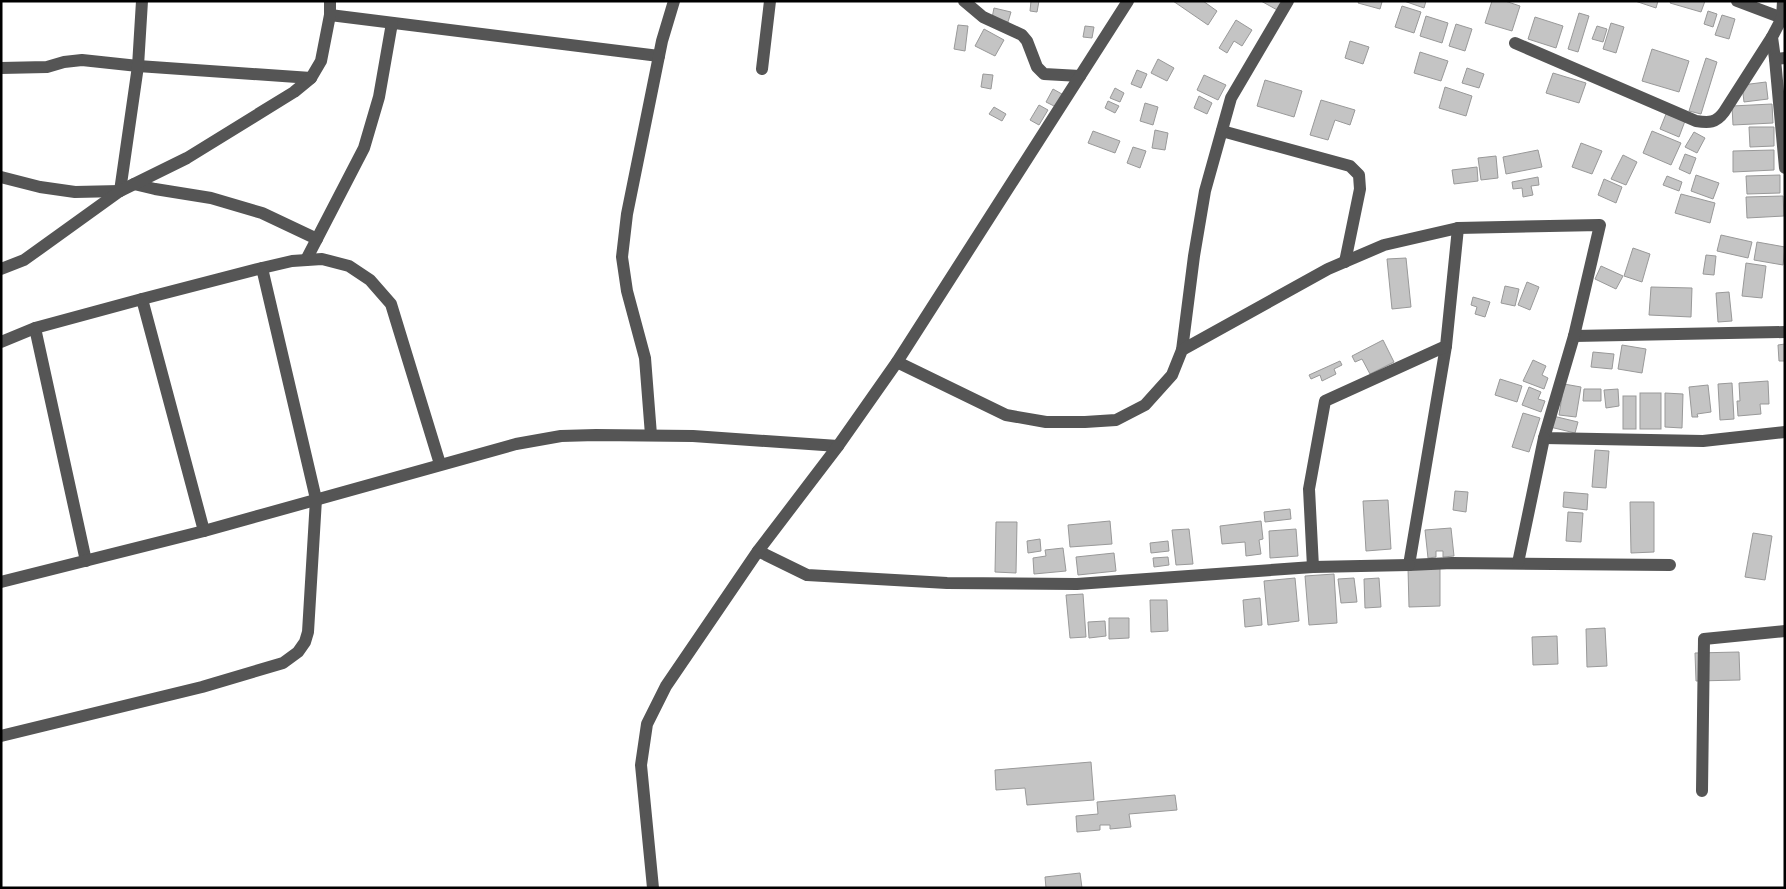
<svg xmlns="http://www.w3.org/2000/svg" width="1786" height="889" font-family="Roboto,sans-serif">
	<rect width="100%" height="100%" fill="#fff"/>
	<g fill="#c4c4c4" stroke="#999">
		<path d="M1031,1h8l-2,11 -7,-1z"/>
		<path d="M1173,1h30l14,10 -9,14z"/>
		<path d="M1261,1h23l-5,10z"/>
		<path d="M1359,1h20l3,1 -2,7 -22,-6z"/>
		<path d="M1404,1h22l-2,7z"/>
		<path d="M1492,1h13l15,5 -8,25 -27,-8z"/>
		<path d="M1635,1h23l-2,7z"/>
		<path d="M1671,1h34l-4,11 -31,-9z"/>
		<path d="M1402,6l19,6 -7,21 -19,-6z"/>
		<path d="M994,8l17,4 -3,10 -16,-4z"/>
		<path d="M1708,11l9,3 -4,13 -9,-3z"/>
		<path d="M1579,13l10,3 -11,36 -10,-3z"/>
		<path d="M1722,15l13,4 -6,20 -14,-4z"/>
		<path d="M1426,16l22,7 -6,20 -22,-7z"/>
		<path d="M1535,17l28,9 -7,22 -28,-9z"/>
		<path d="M1236,20l16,10 -10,16 -8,-5 -7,12 -8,-5z"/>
		<path d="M1611,23l13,4 -8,26 -13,-4z"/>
		<path d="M1456,24l16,5 -7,22 -16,-5z"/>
		<path d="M958,25l10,1 -3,25 -11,-2z"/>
		<path d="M1085,26l9,1 -2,11 -9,-1z"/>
		<path d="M1597,26l10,3 -4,13 -11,-3z"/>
		<path d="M984,29l20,11 -9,16 -20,-10z"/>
		<path d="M1350,41l19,6 -6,17 -18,-6z"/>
		<path d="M1652,49l37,12 -10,31 -37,-11z"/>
		<path d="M1420,52l28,9 -7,20 -27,-8z"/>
		<path d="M1706,58l11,4 -16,52 -12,-3z"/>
		<path d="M1158,59l16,9 -7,13 -16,-8z"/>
		<path d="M1467,68l17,6 -5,14 -17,-5z"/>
		<path d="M1137,70l10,4 -6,14 -10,-4z"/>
		<path d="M1553,73l33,10 -7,20 -33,-10z"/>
		<path d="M983,74l10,1 -2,14 -10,-2z"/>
		<path d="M1204,75l22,10 -8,15 -21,-10z"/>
		<path d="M1265,80l37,11 -8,26 -37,-11z"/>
		<path d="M1766,82l2,17 -24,3 -2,-17z"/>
		<path d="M1445,87l27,9 -6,20 -27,-8z"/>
		<path d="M1115,88l9,5 -4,9 -10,-4z"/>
		<path d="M1053,89l16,9 -13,9 -10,-5z"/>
		<path d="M1199,96l13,7 -5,11 -13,-6z"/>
		<path d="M1321,100l34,10 -5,15 -15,-5 -7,20 -18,-5z"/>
		<path d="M1108,101l11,5 -4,7 -10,-5z"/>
		<path d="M1145,103l13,4 -5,18 -13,-4z"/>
		<path d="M1772,104l1,19 -40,2 -1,-19z"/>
		<path d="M1039,105l9,5 -9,15 -9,-5z"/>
		<path d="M994,107l12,7 -4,7 -13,-7z"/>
		<path d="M1666,114l19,7 -6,16 -19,-8z"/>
		<path d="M1749,127h25v19l-24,1z"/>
		<path d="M1155,130l13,3 -3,17 -13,-2z"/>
		<path d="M1093,131l27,10 -5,12 -27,-10z"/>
		<path d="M1652,131l29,12 -10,22 -28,-12z"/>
		<path d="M1694,132l11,6 -8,15 -12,-6z"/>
		<path d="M1581,143l21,8 -10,23 -20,-7z"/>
		<path d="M1133,147l13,4 -6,17 -13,-5z"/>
		<path d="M1538,150l4,17 -36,7 -3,-17z"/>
		<path d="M1774,150v20l-41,2v-21z"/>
		<path d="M1685,154l11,4 -6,16 -11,-5z"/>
		<path d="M1623,155l14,7 -11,23 -15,-6z"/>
		<path d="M1496,156l2,22 -17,2 -3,-22z"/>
		<path d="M1477,167l1,14 -24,3 -2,-14z"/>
		<path d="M1696,175l23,8 -6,16 -22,-8z"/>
		<path d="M1780,175v18l-33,1 -1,-18z"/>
		<path d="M1667,176l15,6 -3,9 -16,-6z"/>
		<path d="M1538,177l1,8 -8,1 2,9 -10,2 -1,-9 -9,1 -1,-7z"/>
		<path d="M1604,179l18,8 -6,16 -18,-8z"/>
		<path d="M1681,194l34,9 -5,20 -35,-10z"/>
		<path d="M1783,196l1,20 -37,2 -1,-21z"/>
		<path d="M1721,235l31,7 -4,16 -31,-7z"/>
		<path d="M1757,242l28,5 -2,18 -29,-5z"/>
		<path d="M1633,248l17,6 -8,28 -18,-6z"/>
		<path d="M1706,255l10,1 -2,19 -11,-1z"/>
		<path d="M1406,258l5,49 -19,2 -5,-50z"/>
		<path d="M1746,263l20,3 -4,32 -20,-2z"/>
		<path d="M1601,266l22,10 -7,13 -21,-10z"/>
		<path d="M1527,282l12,5 -9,23 -12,-5z"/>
		<path d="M1505,286l14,3 -4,17 -14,-3z"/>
		<path d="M1651,287l41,1 -1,29 -42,-2z"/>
		<path d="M1729,292l3,29 -14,1 -2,-29z"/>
		<path d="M1473,297l17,5 -5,15 -10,-3 2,-7 -6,-2z"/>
		<path d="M1383,340l11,22 -24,12 -8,-15 -7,3 -3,-6z"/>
		<path d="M1785,344v17h-6l-1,-16z"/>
		<path d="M1622,345l24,4 -4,24 -24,-4z"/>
		<path d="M1593,352l21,2 -2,15 -21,-2z"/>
		<path d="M1533,360l13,6 -4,9 6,3 -4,11 -21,-8z"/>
		<path d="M1340,361l2,4 -8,4 2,5 -14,7 -2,-6 -9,4 -2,-4z"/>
		<path d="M1500,379l22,7 -5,16 -22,-7z"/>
		<path d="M1768,381l1,23h-9l1,10 -23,2 -1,-15h3l-1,-18z"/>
		<path d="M1732,383l2,36 -14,1 -2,-36z"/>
		<path d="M1564,384l17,3 -5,30 -17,-2z"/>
		<path d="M1708,385l3,27 -14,2 1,3h-6l-3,-30z"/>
		<path d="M1529,387l12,5 -3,7 7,2 -4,11 -19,-7z"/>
		<path d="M1584,389h17v12h-18z"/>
		<path d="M1618,389l1,17 -13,2 -2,-18z"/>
		<rect x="1640" y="393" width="21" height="36"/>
		<path d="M1665,393l18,1 -1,34 -17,-1z"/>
		<rect x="1623" y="396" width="13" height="33"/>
		<path d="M1523,413l17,5 -11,34 -17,-5z"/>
		<path d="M1553,416l25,6 -3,11 -25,-6z"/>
		<path d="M1595,450l14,1 -3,37 -14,-1z"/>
		<path d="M1455,491l13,1 -2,20 -13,-2z"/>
		<path d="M1564,492l24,2 -1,16 -24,-3z"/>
		<path d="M1388,500l3,49 -25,2 -3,-50z"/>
		<path d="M1630,502h24v50l-23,1z"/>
		<path d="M1290,509l1,10 -26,3 -1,-10z"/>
		<path d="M1568,512l15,1 -2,29 -15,-1z"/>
		<path d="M1110,521l2,23 -42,3 -2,-22z"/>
		<path d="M1261,521l2,18 -4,1 2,14 -15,2 -1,-14 -23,2 -2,-18z"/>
		<path d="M996,522h21l-1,51 -21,-1z"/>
		<path d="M1451,528l3,28 -11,1v-6h-7v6l-8,1 -3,-28z"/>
		<path d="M1189,529l4,35 -17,1 -4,-35z"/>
		<path d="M1296,529l2,27 -28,2 -1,-27z"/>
		<path d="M1753,533l19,3 -7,44 -20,-3z"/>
		<path d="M1040,539l1,12 -13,2 -1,-12z"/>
		<path d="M1168,541l1,10 -18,2 -1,-10z"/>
		<path d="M1063,548l3,23 -32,3 -1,-16 13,-2 -1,-6z"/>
		<path d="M1114,553l2,18 -38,4 -2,-18z"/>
		<path d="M1168,557l1,8 -15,2 -1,-9z"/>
		<path d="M1408,568h32v38l-31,1z"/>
		<path d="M1334,574l3,49 -28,2 -4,-49z"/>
		<path d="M1295,578l4,43 -31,4 -4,-44z"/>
		<path d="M1354,578l3,24 -16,1 -3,-24z"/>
		<path d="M1379,578l2,29 -16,1 -1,-29z"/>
		<path d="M1083,594l3,43 -16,1 -4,-43z"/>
		<path d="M1260,598l2,27 -17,2 -2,-27z"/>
		<path d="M1150,600h17l1,31 -17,1z"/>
		<path d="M1109,618h20v20l-20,1z"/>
		<path d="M1105,621l1,15 -17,2 -1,-16z"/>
		<path d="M1605,628l2,38 -20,1 -1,-38z"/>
		<path d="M1557,636l1,28 -25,1 -1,-28z"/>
		<path d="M1739,652l1,28 -44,1 -1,-28z"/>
		<path d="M1091,762l3,38 -67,5 -2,-17 -29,2 -1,-20z"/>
		<path d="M1175,795l2,15 -48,4 2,13 -21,2v-4h-10v5l-23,2 -1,-16 22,-2 -1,-12z"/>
		<path d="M1080,873l2,15h-36l-1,-11z"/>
	</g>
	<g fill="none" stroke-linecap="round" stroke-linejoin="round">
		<g stroke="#555" stroke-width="12">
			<path d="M964,1l19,16 39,18 5,6 10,26 7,7 36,2"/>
			<path d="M1737,1l45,17"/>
			<path d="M1783,1l-1,17 -10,19 3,22 10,-1"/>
			<path d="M330,15l329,41"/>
			<path d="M1515,43l181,78c13,2 20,2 28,-9l48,-75"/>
			<path d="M1775,59l10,109"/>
			<path d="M1,68l46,-1 17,-5 18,-2 56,6 173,12"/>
			<path d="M762,69l8,-68"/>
			<path d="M1222,131l128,35 9,9 1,14 -15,73"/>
			<path d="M1,177l39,10 35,5 45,-1"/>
			<path d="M134,184l21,5 56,9 51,15 55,26"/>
			<path d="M120,191l18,-125 4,-65"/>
			<path d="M306,260l58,-112 15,-51 13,-74"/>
			<path d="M262,268l30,-7 30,-2 27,7 21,14 21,24 49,160"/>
			<path d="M1,269l23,-9 96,-69 67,-33 107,-66 17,-14 10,-17 9,-46v-14"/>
			<path d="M35,328l51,233"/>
			<path d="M1574,336l211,-4"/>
			<path d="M1,342l34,-14 107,-29 62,232"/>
			<path d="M1446,346l-37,219 43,-2 218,2"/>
			<path d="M1182,350l12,-94 11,-65 26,-93 57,-97"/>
			<path d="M897,362l109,53 40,7h39l31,-2 29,-15 27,-30 10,-25 146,-81 56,-24 74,-17 142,-3 -26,111 -30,102 159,3 82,-9"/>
			<path d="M651,435l-6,-77 -18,-67 -5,-34 5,-43 35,-173 12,-40"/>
			<path d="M758,551l49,24 140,8 130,1 236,-17 96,-2"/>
			<path d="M1518,563l26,-125"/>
			<path d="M1313,567l-4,-78 16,-88 121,-55 12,-118"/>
			<path d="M1,582l203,-51 312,-87 45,-8 35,-1 97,1 145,10"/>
			<path d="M1,736l201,-49 81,-24 15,-11 7,-10 3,-10 8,-133 -54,-231 -120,31"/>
			<path d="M1702,791l2,-152 81,-8"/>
			<path d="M653,888l-12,-123 6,-41 19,-38 92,-135 80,-105 59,-84 231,-361"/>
		</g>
	</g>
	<rect width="1786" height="889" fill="none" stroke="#000000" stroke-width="5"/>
</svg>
